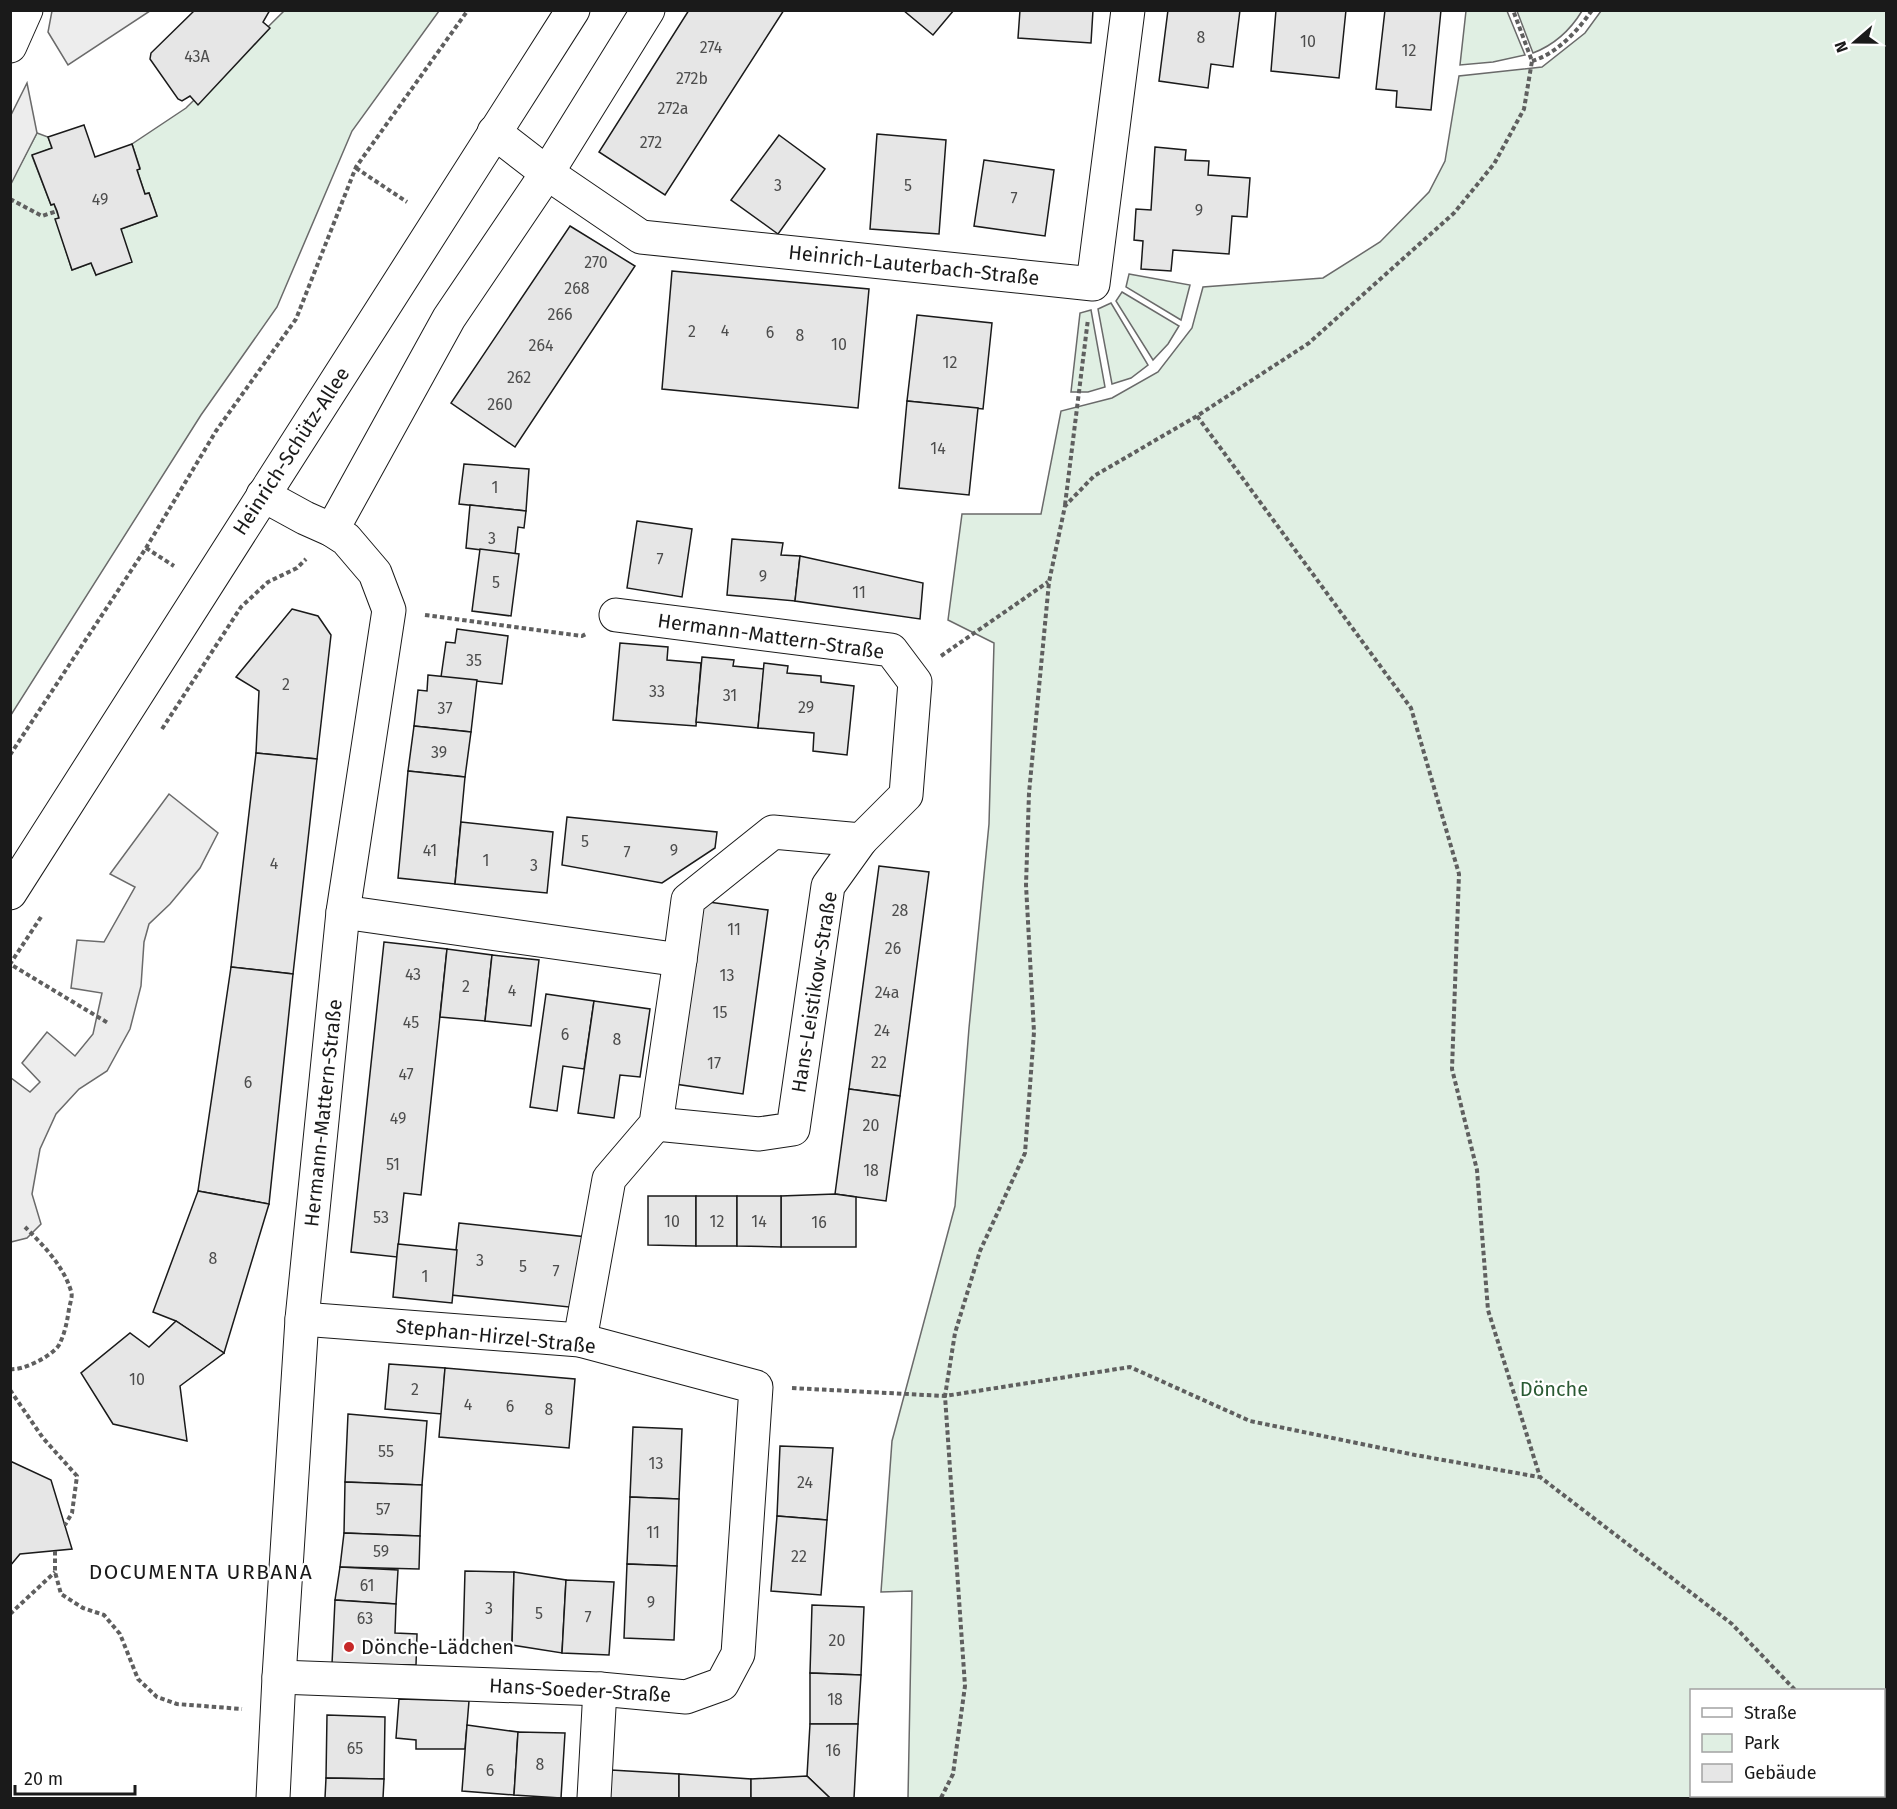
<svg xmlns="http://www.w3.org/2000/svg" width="1897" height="1809" font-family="'Fira Sans',sans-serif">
	<rect width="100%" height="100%" fill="#fff"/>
	<g fill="#e0efe3" stroke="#6a6a6a" stroke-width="1.5" fill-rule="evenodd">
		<path d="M284,11h155l-87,120 -75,176 -76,108 -190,300 -1,-531 27,-51 11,4 4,11 -20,8 19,49 3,-1 5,14 -3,1 16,51 19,-7 5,12 25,-46 36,-13 -8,-23 -4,1 -8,-24 3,-2 -8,-24 54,-36z"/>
		<path d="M1466,11h41l18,44 -32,7 -33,3z"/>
		<path d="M1517,11h65c-11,18 -28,34 -49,42z"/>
		<path d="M1601,11h285v1787h-978l4,-207 -31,1 11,-151 63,-235 14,-178 20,-204 5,-181 -46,-23 14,-106h79l20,-103 51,-13 46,-26 34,-44 11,-41 120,-9 57,-36 49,-50 16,-31 14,-85 83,-9 43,-34zM1884,1690v106h-192v-106z"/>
		<path d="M1129,274l61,11 -9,35 -55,-33z"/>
		<path d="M1122,292l57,34 -11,18 -15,16 -37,-59z"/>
		<path d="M1111,303l37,62 -17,13 -19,6 -14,-75z"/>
		<path d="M1091,310l14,77 -17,5h-17l9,-79z"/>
	</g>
	<g fill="#ededed" stroke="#6a6a6a" stroke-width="1.5">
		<path d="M52,11v-1l98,1 -82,54 -20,-33z"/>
		<path d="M27,83l10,50 -26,51v-69z"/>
		<path d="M169,794l49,39 -18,35 -30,36 -21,20 -5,18 -3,44 -11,43 -23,42 -28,18 -23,25 -16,35 -8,45 9,30 -14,14 -16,4v-164l19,14 10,-10 -18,-19 25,-31 28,24 18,-22 9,-41 -31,-5 6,-48 27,2 31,-55 -25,-13z"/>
	</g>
	<g fill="#e6e6e6" stroke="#1a1a1a" stroke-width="1.5">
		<path d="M195,10h75l-7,12 7,6 -72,77 -8,-9 -8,5 -4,-2 -28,-40 1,-6z"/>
		<path d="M689,10h95l-119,185 -66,-43z"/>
		<path d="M903,10h51l-21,25z"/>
		<path d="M1020,10h73l-2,33 -73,-5z"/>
		<path d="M1168,10h72l-7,57 -22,-3 -3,24 -49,-7z"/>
		<path d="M1276,10h70l-7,68 -68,-7z"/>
		<path d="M1385,10h56l-10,100 -35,-3 1,-16 -21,-2z"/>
		<path d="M84,125l11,32 37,-13 8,25 -3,1 8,24 4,-1 8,23 -36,13 11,33 -36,13 -5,-12 -19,7 -17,-51 4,-1 -2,-7 -3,-7 -3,1 -19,-50 20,-7 -4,-11z"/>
		<path d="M877,134l69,6 -7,94 -69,-5z"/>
		<path d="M779,135l46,34 -47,65 -47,-34z"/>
		<path d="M1155,147l31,3 -1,10 24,1 -1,14 42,3 -3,39 -15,-1 -3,38 -56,-4 -2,21 -30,-2 2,-28 -9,-1 2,-31 15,1z"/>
		<path d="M984,160l70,10 -9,66 -71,-10z"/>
		<path d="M570,226l65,40 -120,181 -64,-44z"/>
		<path d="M672,271l197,18 -11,119 -196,-19z"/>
		<path d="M917,315l75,8 -9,86 -76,-8z"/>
		<path d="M907,401l71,7 -9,87 -70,-7z"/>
		<path d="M464,464l65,5 -3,42 -67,-7z"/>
		<path d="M470,505l56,6 -2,17 -6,-1 -3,27 -49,-6z"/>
		<path d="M637,521l55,8 -10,68 -55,-9z"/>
		<path d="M732,539l51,4 -2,12 19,1 -5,45 -68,-6z"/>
		<path d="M480,549l39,5 -8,62 -39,-5z"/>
		<path d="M800,556l123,27 -3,36 -125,-18z"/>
		<path d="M292,609l26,7 13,19 -14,124 -61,-6 3,-62 -23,-14z"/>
		<path d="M457,629l51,7 -6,48 -61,-7 5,-35 9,1z"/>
		<path d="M620,643l48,4 -1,13 34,3 -5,63 -83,-6z"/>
		<path d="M702,657l32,3 -1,6 31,3 -6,59 -62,-6z"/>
		<path d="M764,663l24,3 -1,7 34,3v6l33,4 -7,69 -34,-4 1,-18 -56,-5z"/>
		<path d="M428,675l49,5 -6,52 -57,-6 4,-36 9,1z"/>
		<path d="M414,726l57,6 -6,45 -57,-6z"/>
		<path d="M256,753l61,6 -24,215 -62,-7z"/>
		<path d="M408,771l57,6 -10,107 -57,-6z"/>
		<path d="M567,817l150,15 -2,16 -53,35 -100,-18z"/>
		<path d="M461,822l92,10 -6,61 -92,-9z"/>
		<path d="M879,866l50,6 -29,224 -51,-7z"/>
		<path d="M701,901l67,9 -25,184 -68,-10z"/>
		<path d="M384,942l63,7 -26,246 -17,-2 -7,64 -46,-5z"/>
		<path d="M447,949l45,6 -7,66 -45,-4z"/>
		<path d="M492,955l47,5 -8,66 -46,-5z"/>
		<path d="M231,967l62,7 -24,230 -71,-13z"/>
		<path d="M546,994l48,7 -10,68 -21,-3 -6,45 -27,-4z"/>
		<path d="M594,1001l56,8 -10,68 -20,-2 -6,43 -36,-5z"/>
		<path d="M849,1089l51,7 -14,105 -51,-7z"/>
		<path d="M198,1191l71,13 -45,149 -48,-32 -23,-9z"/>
		<path d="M835,1194l21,3v50h-75v-51z"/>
		<path d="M648,1196h48v50l-48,-1z"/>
		<rect x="696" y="1196" width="41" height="50"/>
		<path d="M737,1196h44v51l-44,-1z"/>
		<path d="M459,1223l128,14 -8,71 -128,-13z"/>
		<path d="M398,1244l59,6 -5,53 -59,-6z"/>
		<path d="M176,1321l48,32 -44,33 7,55 -74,-17 -32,-51 49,-40 19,14z"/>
		<path d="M389,1364l56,4 -3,46 -57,-5z"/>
		<path d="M445,1368l130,11 -6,69 -130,-11z"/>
		<path d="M348,1414l79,7 -5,64 -77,-3z"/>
		<path d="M633,1427l49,2 -3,70 -49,-2z"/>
		<path d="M780,1446l53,2 -6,72 -50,-4z"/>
		<path d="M10,1461l41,19 21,69 -52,5 -10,12z"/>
		<path d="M345,1482l77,3 -2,51 -76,-3z"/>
		<path d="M630,1497l49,2 -2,67 -50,-2z"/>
		<path d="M777,1516l50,4 -6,75 -50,-4z"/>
		<path d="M344,1533l76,3 -1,33 -79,-2z"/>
		<path d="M627,1564l50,2 -3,74 -50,-2z"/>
		<path d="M340,1567l58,3 -2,34 -61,-4z"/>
		<path d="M465,1571l49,1 -2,73 -49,-1z"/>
		<path d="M514,1572l52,8 -4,73 -50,-8z"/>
		<path d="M566,1580l48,2 -5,73 -47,-2z"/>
		<path d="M335,1600l61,4 -1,29 22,1 -1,31 -84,-1z"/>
		<path d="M812,1605l52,2 -3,68 -51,-2z"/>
		<path d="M810,1673l51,2 -3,49h-48z"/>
		<path d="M399,1699l70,2 -4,48h-49v-9l-20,-2z"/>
		<path d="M327,1715l58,2 -1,62 -58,-1z"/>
		<path d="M810,1724h48l-4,74h-24l-23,-22z"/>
		<path d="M467,1725l51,7 -4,63 -52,-4z"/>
		<path d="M518,1732l47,1 -4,65 -47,-3z"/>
		<path d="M611,1770l68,4v24h-70z"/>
		<path d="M679,1774l72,5v19h-72z"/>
		<path d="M807,1776l23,22h-79v-19z"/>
		<path d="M326,1778l58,1 -1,19h-58z"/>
	</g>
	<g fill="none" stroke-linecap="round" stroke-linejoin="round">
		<g stroke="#1a1a1a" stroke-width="35">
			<g id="minor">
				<path d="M10,46l16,-36"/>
				<path d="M494,132l53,41 94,64 452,47 35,-274"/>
				<path d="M263,495l42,23 27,12 14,9 29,34 14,37 -46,302 -41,407 -23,358 -6,121"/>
				<path d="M332,530l117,-212 98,-145 101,-163"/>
				<path d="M616,615l275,35 24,32 -9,113 -45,45"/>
				<path d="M343,912l337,48 8,-60 85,-68 88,8 -33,46 -35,243 -34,5 -103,-10"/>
				<path d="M580,1340l29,-161 47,-55 24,-164"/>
				<path d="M279,1677l321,12 86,8 36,-13 16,-30 18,-267 -176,-47 -278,-21"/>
				<path d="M594,1798l6,-109"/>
			</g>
		</g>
		<g stroke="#1a1a1a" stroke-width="35">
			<path id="secondary" d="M10,893l563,-883"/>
		</g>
		<g stroke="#5f5f5f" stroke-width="4" stroke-dasharray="4.5 3" stroke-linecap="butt">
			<path d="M1532,61c24,-7 46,-30 60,-51"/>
			<path d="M356,168l51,34"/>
			<path d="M10,199l32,17 15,-5"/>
			<path d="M1197,416l214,292 48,166 -7,195 25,101 11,140 52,167 192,147 63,66"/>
			<path d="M1065,505l23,-186"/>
			<path d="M146,548l28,18"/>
			<path d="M425,615l157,21 4,-2"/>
			<path d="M941,656l107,-74"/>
			<path d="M162,729l79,-122 27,-25 29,-14 9,-9"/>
			<path d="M10,755l136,-207 70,-117 80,-112 60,-152 112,-157"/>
			<path d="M41,917l-31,47 98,59"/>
			<path d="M10,1369c13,2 42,-13 49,-24 6,-12 8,-23 10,-36 1,-6 4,-13 2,-18 -8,-26 -28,-46 -46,-64"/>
			<path d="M792,1388l153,8 185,-29 120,54 165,34 124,22"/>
			<path d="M10,1390l33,48 34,38 -5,37 -7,12"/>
			<path d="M55,1551v21l6,22 22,14 21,7 16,19 18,45 19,18 20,7 65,5"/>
			<path d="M10,1614l45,-42"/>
			<path d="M1853,1796l3,2"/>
			<path d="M941,1798l12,-24 12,-88 -20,-290 10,-63 25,-82 45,-98 9,-121 -8,-147 3,-92 20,-211 16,-76 29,-30 103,-60 112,-73 145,-130 40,-49 30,-55 8,-48 -19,-51"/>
		</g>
		<use href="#minor" stroke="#fff" stroke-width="33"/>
		<use href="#secondary" stroke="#fff" stroke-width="33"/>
	</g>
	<circle fill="#c62828" stroke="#fff" stroke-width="2" cx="349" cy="1647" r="6"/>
	<g text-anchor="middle" stroke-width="4.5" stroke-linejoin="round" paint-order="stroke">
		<g font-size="16" fill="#4d4d4d">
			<text x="1201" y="43">8</text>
			<text x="1308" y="47">10</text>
			<text x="711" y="53">274</text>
			<text x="1409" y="56">12</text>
			<text x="197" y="62">43A</text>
			<text x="692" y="84">272b</text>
			<text x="673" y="114">272a</text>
			<text x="651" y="148">272</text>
			<text x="778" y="191">3</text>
			<text x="908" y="191">5</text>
			<text x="1014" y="204">7</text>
			<text x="100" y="205">49</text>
			<text x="1199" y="216">9</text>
			<text x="596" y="268">270</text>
			<text x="577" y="294">268</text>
			<text x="560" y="320">266</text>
			<text x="725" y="336">4</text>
			<text x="692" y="337">2</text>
			<text x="770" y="338">6</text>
			<text x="800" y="341">8</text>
			<text x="839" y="350">10</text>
			<text x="541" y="351">264</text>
			<text x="950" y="368">12</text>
			<text x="519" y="383">262</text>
			<text x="500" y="410">260</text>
			<text x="938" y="454">14</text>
			<text x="495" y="493">1</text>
			<text x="492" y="544">3</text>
			<text x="660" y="565">7</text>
			<text x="763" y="582">9</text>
			<text x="496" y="588">5</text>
			<text x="859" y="598">11</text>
			<text x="474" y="666">35</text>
			<text x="286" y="690">2</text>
			<text x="657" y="697">33</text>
			<text x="730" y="701">31</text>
			<text x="806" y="713">29</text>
			<text x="445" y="714">37</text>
			<text x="439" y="758">39</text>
			<text x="585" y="847">5</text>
			<text x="430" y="856">41</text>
			<text x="674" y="856">9</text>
			<text x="627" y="858">7</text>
			<text x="486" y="866">1</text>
			<text x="274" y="869">4</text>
			<text x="534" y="871">3</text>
			<text x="900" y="916">28</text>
			<text x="734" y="935">11</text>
			<text x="893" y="954">26</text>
			<text x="413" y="980">43</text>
			<text x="727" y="981">13</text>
			<text x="466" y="992">2</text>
			<text x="512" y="996">4</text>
			<text x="887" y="998">24a</text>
			<text x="720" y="1018">15</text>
			<text x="411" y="1028">45</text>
			<text x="882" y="1036">24</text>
			<text x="565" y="1040">6</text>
			<text x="617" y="1045">8</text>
			<text x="879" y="1068">22</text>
			<text x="714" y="1069">17</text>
			<text x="406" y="1080">47</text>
			<text x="248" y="1088">6</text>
			<text x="398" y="1124">49</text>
			<text x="871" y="1131">20</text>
			<text x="393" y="1170">51</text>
			<text x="871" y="1176">18</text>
			<text x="381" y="1223">53</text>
			<text x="672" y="1227">10</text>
			<text x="717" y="1227">12</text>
			<text x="759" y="1227">14</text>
			<text x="819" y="1228">16</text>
			<text x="213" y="1264">8</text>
			<text x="480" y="1266">3</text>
			<text x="523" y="1272">5</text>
			<text x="556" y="1277">7</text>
			<text x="425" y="1282">1</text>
			<text x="137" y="1385">10</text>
			<text x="415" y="1395">2</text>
			<text x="468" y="1410">4</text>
			<text x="510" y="1412">6</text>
			<text x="549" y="1415">8</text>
			<text x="386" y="1457">55</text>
			<text x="656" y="1469">13</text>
			<text x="805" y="1488">24</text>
			<text x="383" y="1515">57</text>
			<text x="653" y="1538">11</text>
			<text x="381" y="1557">59</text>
			<text x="799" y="1562">22</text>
			<text x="367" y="1591">61</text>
			<text x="651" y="1608">9</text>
			<text x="489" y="1614">3</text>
			<text x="539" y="1619">5</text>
			<text x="588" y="1623">7</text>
			<text x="365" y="1624">63</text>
			<text x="837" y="1646">20</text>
			<text x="835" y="1705">18</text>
			<text x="355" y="1754">65</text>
			<text x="833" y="1756">16</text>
			<text x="540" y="1770">8</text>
			<text x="490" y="1776">6</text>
		</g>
		<g font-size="20" fill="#1a1a1a" stroke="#fff">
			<text transform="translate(914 265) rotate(6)" y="7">Heinrich-Lauterbach-Straße</text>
			<text transform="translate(291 451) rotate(-57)" y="7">Heinrich-Schütz-Allee</text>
			<text transform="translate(771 636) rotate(8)" y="7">Hermann-Mattern-Straße</text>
			<text transform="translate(814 992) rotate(-81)" y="7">Hans-Leistikow-Straße</text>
			<text transform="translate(323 1113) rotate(-84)" y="7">Hermann-Mattern-Straße</text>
			<text transform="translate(496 1336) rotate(6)" y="7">Stephan-Hirzel-Straße</text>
			<text transform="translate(580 1690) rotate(3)" y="7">Hans-Soeder-Straße</text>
		</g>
		<g font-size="20" fill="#2b5a34" stroke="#fff">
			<text x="1554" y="1396">Dönche</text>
		</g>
		<g font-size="20" fill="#1a1a1a" stroke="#fff" text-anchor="start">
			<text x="361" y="1654">Dönche-Lädchen</text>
		</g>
		<g font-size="21" letter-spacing="1.5" fill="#1a1a1a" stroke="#fff">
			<text x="201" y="1579">DOCUMENTA URBANA</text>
		</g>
	</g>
	<rect width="1897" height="1809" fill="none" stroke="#1a1a1a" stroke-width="24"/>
	<rect x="1690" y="1689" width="195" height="108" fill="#ffffff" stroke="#a3a3a3" stroke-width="1.5"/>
	<rect x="1702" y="1708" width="30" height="9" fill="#ffffff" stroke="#a3a3a3" stroke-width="1.5"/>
	<text x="1744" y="1719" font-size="18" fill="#1a1a1a">Straße</text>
	<rect x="1702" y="1734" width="30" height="18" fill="#e0efe3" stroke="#a3a3a3" stroke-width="1.5"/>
	<text x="1744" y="1749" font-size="18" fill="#1a1a1a">Park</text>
	<rect x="1702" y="1764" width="30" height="18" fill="#e6e6e6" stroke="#a3a3a3" stroke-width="1.5"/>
	<text x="1744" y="1779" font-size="18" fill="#1a1a1a">Gebäude</text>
	<g transform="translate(1855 42) rotate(250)" stroke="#ffffff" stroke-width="4.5" paint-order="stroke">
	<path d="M0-4.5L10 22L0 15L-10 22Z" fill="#1a1a1a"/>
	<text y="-9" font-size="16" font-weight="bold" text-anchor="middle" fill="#1a1a1a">N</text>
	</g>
	<path d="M15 1785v9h120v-9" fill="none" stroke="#1a1a1a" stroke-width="3"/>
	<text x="24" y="1785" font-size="18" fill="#1a1a1a" stroke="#ffffff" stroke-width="4.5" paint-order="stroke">20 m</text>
</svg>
